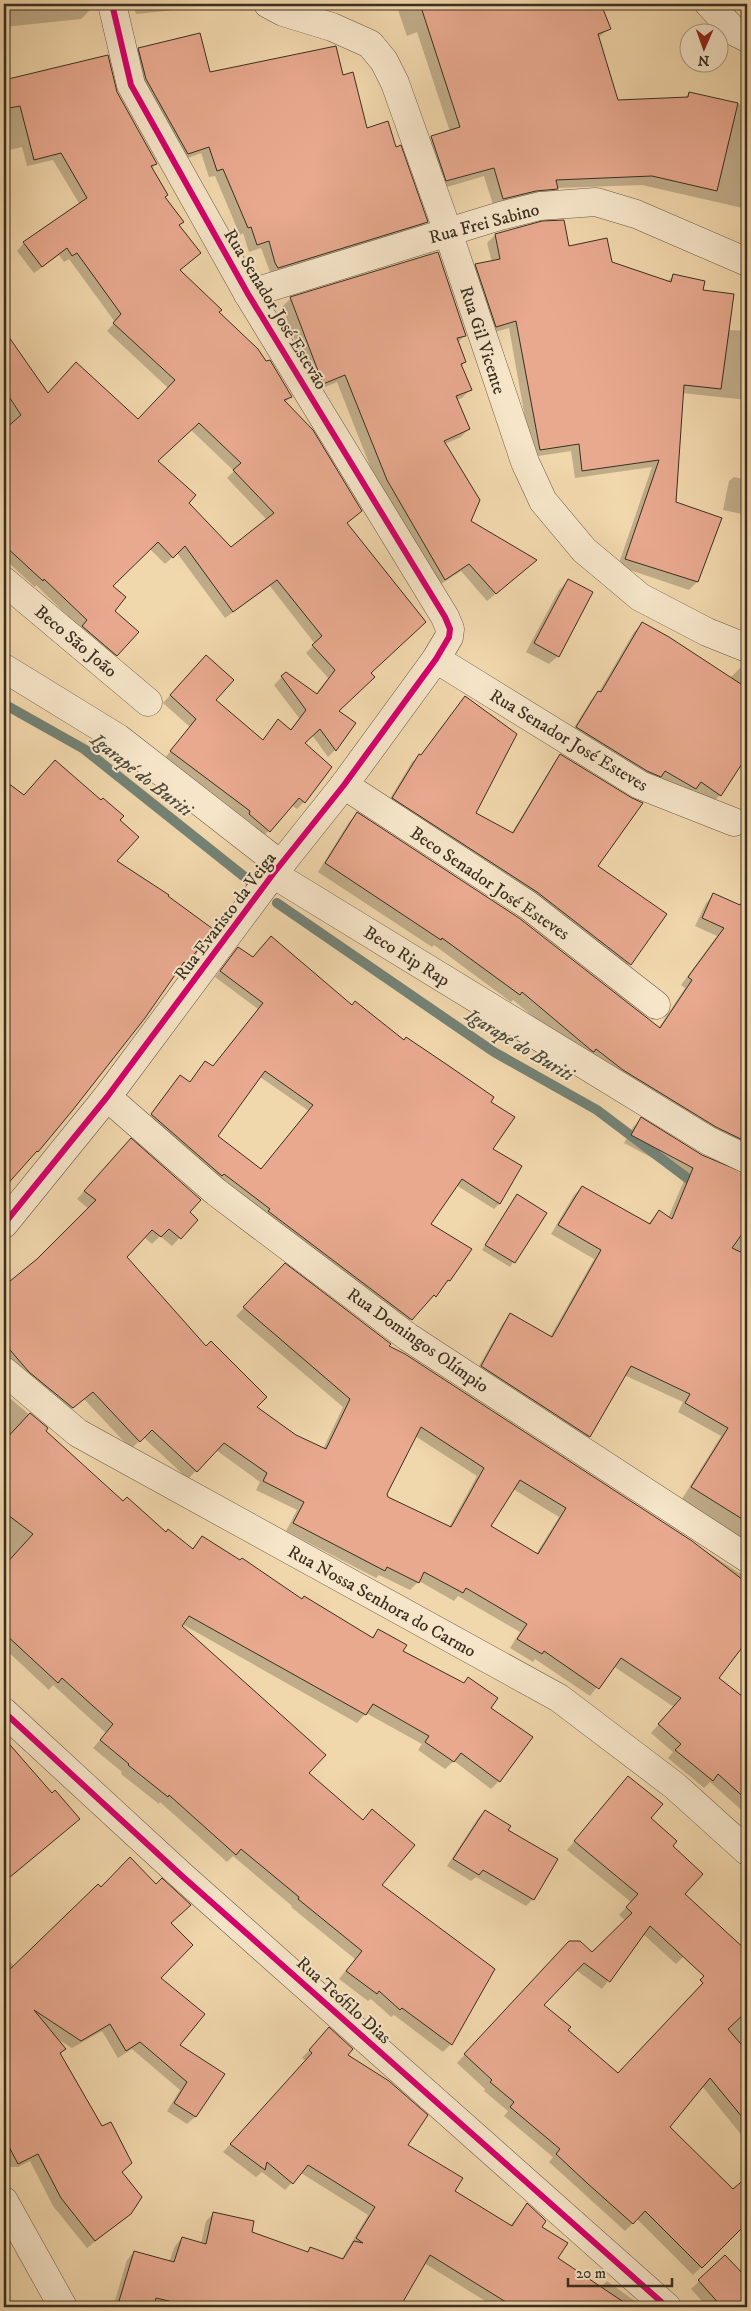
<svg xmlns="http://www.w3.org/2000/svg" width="751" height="2311" font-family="'IM FELL DW Pica',serif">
	<rect width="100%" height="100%" fill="#f1d7ac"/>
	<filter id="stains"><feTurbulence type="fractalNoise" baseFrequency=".004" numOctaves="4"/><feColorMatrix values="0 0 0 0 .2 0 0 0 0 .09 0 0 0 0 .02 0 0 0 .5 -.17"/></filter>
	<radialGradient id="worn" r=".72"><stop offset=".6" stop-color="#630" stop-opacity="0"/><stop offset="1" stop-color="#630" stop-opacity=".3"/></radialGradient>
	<g fill="#0003" fill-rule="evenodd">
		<path d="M4,4h84l1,7 -8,8 -77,8z"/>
		<path d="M133,4h83l-3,2 -77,8z"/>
		<path d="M309,4h31l-28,9z"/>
		<path d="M396,4h204l10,24 -12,10 19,63 67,-3 5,-5 58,13v103l-105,-24 -85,3 -10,10 -53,10 -10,-32 -47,14 -15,-43 9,-10 19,-5 -33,-100 -10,4z"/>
		<path d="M139,49l70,25 133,2 24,53 30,19 30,74 -7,7 -148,46 -10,-27 -12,4 -6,-19 -3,2 -25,-59 -6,1 -8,-24 -21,8 -48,-104z"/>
		<path d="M107,57l9,36 40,71 -5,5 13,29 14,28 22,27 -21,18 112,126 -7,6 77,108 -15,13 24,149 -33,38 17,13 -19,26 -7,7 -16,-22 -9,8 27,25 -26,34 -7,7 -6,-4 -29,33 -98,-79 26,-32 -27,-24 36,-39 15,36 48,41 16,-20 11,10 10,-13 -25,-33 12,-12 29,22 13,-17 -22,-25 9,-9 -45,-58 -45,32 -48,-65 -12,11 -15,-15 -39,37 5,69 -7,7 -29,-34 -44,-43 -1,2 -26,-24 -5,2v-41l87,-93 -22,-23 -65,55v-113l8,-6 35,50 91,27 30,-33 -61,-57 8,-9 -46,-63 -5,3 -5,-7 -25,18 -17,-22 7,-8 56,-38 -27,-45 -26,6 -5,-19 -18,4v-69zM191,430l43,41 -7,7 40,42 -36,28 -44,-45 -30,-42z"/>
		<path d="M747,224v14l-3,-1z"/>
		<path d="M495,235l73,12 99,35 7,-7 28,16 26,39 19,1v69l-65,-7 -7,110 22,79 -8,8 -71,-24 34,-99 -77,11 -4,-27 -39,6 -23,-129 -21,6 -20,-61 8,-8 16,-3 -5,-19z"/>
		<path d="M437,253l28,82 -7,8 7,19 -4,4 9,24 -8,8 -6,2 13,29 -8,8 -16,7 24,77 58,47 -40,33 -26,-30 -25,16 -57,-98 -42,-107 -22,9 -33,-84 8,-8z"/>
		<path d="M734,477l13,3v35l-24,-5 6,-29z"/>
		<path d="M568,581l-10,75 -9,8 -23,-12 33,-62z"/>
		<path d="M642,624l88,54 10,-10 7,6v96l-8,-4 -19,29 -8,8 -18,-13 -7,6 -118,-60 22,-36 8,-8 35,-60z"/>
		<path d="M465,697l9,116 37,21 43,-71 7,-7 36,111 68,47 -42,58 -237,-167 26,-43 8,-6z"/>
		<path d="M7,784l16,13 95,23 -3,41 96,68 -174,222 -33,34v-339l7,-11 -7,-6v-42z"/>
		<path d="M357,814l301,215 27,-41 -4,-3 36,-49 -22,-10 11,-23 8,-8 33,15v244l-163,-95 -71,-59 -2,2 -77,-57 -2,2 -114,-75 31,-50z"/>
		<path d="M233,954l20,4 99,48 137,96 2,47 8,55 -5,5 -38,-24 -27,39 20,56 -44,45 -259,-204 34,-45 9,7 16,-21 8,5 45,-58 -43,-32zM260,1077l49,34 -49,59 -44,-33z"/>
		<path d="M641,1119l59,36 40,19 7,2v377l-70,-46 44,-71 -43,-24 5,-10 -59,-27 -35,62 -7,7 -108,-69 29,-52 8,-8 39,22 44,-78 -43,-25 23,-39 8,-8 66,37 11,-12 9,6 18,-42 -62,-33 9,-16z"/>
		<path d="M123,1148l73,72 -24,26 -12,-10 -8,8 -8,-7 -19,20 130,150 40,29 28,13 20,-42 -107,-91 49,-51 102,81 18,9 333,217 9,3v64l-30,39 30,23v114l-37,-33 -6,6 -36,-30 5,-6 -22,-19 23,-26 -61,-41 -23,30 -55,-37 -2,3 -23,-14 10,-16 -62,-36 -4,5 -35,-20 -9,9 -31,-15 -3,3 -90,-47 11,-21 -41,-20 4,-8 -44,-32 -28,29 -45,-42 -12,12 -47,-50 -20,16 -60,-49v-82l1,-1 2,2 31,-25 51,-51 -12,-10zM415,1436l62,40 -28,51 -62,-29 -1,-5zM513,1489l46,28 -23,37 -47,-27z"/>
		<path d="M513,1200l32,14 -35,53 -28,-17z"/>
		<path d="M4,1393l42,36 -2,2 79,72 43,30 25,17 11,-13 99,63 3,-3 67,41 8,-8 23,21 60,33 6,-5 22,29 9,73 -8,8 -37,-28 -9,8 -27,-19 4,-6 -56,-31 -9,10 -175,-99 -2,2 127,147 73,112 114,84 -43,75 -8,8 -49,-37 -3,2 -20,-18 -3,2 -29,-22 16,-20 -64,-52 1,-1 -59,-50 -6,6 -67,-60 -1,2 -38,-30 1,-2 -29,-24 13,-15 -53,-48 -4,5 -45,-42z"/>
		<path d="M4,1758l48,37 26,24 -74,63z"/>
		<path d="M628,1777l22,41 21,28 12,48 33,30 -40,40 -33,-30 -41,55 -26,-19 -33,35 23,26 52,44 129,-119v186l-45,-56 -34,41 65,64 14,-12v42l-54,54 -56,-56 -12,12 -76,-69 4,-5 -49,-41 4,-5 -24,-20 1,-2 -28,-26 104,-113 31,4 34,-33 -7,-6 12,-13 -64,-52z"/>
		<path d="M485,1811l21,20 27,68 -7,7 -50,-29 -5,4 -24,-15 31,-48z"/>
		<path d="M170,1924l-11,54 19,67 45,29 -28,43 -8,7 -20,-13 13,-21 -48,-41 -14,9 -16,-27 -30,17 -16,-10 9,11 -5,6 61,117 9,41 -43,35 -34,-42 -23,-45 -12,6h-10l-4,-8v-207l10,15z"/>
		<path d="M321,2037l25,18 60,90 48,46 56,35 17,-21 30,53 43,30 7,-7 36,26h-148l-71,-44 -25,44h-286l14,-47 7,-8 35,10 6,-16 7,-8 19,6 5,-23 7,-7 37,19 57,20 3,-4 31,11 27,-45 -67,-42 -16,17 -23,-18 -6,5 -33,-25 83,-91 -4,-3z"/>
		<path d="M725,2257l22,23v27h-40l-16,-18z"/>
	</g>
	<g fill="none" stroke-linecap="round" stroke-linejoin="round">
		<g stroke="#748275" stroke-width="10">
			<path d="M4,704l80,45 167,133"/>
			<path d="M277,903l217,149 103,58 102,77"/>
		</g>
	</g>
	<g fill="#e8a98f" stroke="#3a2f20" fill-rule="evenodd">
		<path d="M420,4h181l10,25 -13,5 20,66 70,-3 1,-5 49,11 -21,88 -65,-15 -96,4 2,9 -22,2 -33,8 -9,-31 -48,13 -15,-45 29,-9z"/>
		<path d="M200,33l10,39 126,-26 7,29 10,-3 14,56 21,-7 8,26 5,-2 27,77 -150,46 -3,-5 -6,-22 -12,4 -6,-18 -3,1 -25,-59 -6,2 -8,-24 -21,7 -42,-75 -8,-31z"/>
		<path d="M108,55l9,37 40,72 -6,2 17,29 -3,2 19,25 -5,3 22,28 -21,17 42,40 -3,2 39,37 8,12 4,-1 22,37 -8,3 29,30 49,81 -15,12 79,99 -55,51 4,4 -36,34 17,12 -20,28 -16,-22 -15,14 27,24 -27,36 -6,-5 -29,34 -21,-18 1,-3 -80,-60 26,-32 -26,-24 36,-40 28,25 -18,20 47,40 15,-21 13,11 15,-20 -25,-34 5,-4 31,22 18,-24 -23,-25 10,-9 -45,-56 -44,32 -48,-66 -12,12 -15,-16 -45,44 13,11 -11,14 24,21 -22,24 -35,-30 5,-6 -43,-41 -1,2 -39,-36v-115l17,-15 -17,-26v-59l44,63 28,-31 62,57 37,-39 -62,-57 8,-9 -44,-61 -5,3 -5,-8 -25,19 -19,-25 64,-44 -26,-45 -27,7 -14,-54 -16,3v-29zM199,423l42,40 -8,7 41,43 -43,34 -42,-44 7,-8 -38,-34z"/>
		<path d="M564,220l5,26 38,-8 5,24 59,20 2,-8 32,7 -2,9 31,4 -13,95 -37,-4 -8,117 46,16 -24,64 -73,-23 34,-99 -77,11 -3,-27 -39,6 -24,-129 -20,6 -21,-63 25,-5 -5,-25 47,-13z"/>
		<path d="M438,252l28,84 -9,2 9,24 -5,2 11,26 -16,6 14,33 -26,12 36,59 -9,21 66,39 -41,34 -27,-30 -24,16 -58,-100 -42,-105 -22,9 -33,-87z"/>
		<path d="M568,579l25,13 -34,65 -25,-14z"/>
		<path d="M642,622l27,15 78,51v68l-26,40 -20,-14 -5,7 -31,-18 -4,6 -14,-6 -71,-44 22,-36 3,1z"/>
		<path d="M465,696l52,38 -41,79 37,20 47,-79 72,44 11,5 -45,63 69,48 -36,51 -94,-73 -145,-94 27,-44 2,1z"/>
		<path d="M55,760l46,40 2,-2 21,18 -4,4 19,17 -22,24 52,34 -1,1 45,33 -26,35 -3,-2 -39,56 -73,93 -34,41 -1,-1 -33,37v-408l20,15z"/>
		<path d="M357,812l162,106 141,110 32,-48 -4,-3 36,-49 -22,-10 11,-25 27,12 7,-10v247l-31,-15 -93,-57 -27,-21 -2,3 -2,-1 -70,-59 -2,3 -78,-57 -1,2 -116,-77z"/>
		<path d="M271,936l81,69 3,-4 49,39 2,-3 43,29 45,31 -3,5 24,15 -22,32 29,17 -22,38 -38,-25 -31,45 41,25 -22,32 -2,-1 -12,17 -2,-2 -22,25 -144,-109 2,-2 -46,-35 -2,2 -71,-62 29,-39 10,7 15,-21 8,5 50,-63 -43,-32 18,-24 15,10zM265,1071l48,34 -52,64 -43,-33z"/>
		<path d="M641,1117l61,38 45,19v53l-15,21 15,7v267l-56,-35 37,-59 -43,-25 5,-9 -59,-28 -41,71 -109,-71 29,-53 42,24 49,-87 -43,-25 24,-39 68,38 9,-14 13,9 21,-51 -62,-33z"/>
		<path d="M131,1138l70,62 -11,12 8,8 -17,19 -12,-10 -8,8 -9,-7 -25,27 79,89 5,-5 56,56 -10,10 39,28 30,14 24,-50 -107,-92 42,-44 106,81 -2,2 16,8 287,187 55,42v58l-28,37 28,22v100l-29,-26 -5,7 -38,-31 6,-6 -23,-20 23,-26 -60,-40 -22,31 -55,-38 -2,3 -25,-15 10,-15 -61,-36 -3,5 -39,-21 -5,11 -32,-16 -2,4 -92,-48 11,-21 -41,-21 4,-8 -43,-30 -27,29 -45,-42 -12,12 -47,-50 -20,16 -44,-36 -25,-29v-57l33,-27 59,-59 -12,-9zM421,1427l63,41 -33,59 -63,-30 -1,-3zM520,1480l46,28 -28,46 -47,-28z"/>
		<path d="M517,1194l30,19 -32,50 -30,-18z"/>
		<path d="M30,1413l18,15 -2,3 77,70 4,-4 39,35 2,-3 25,20 9,-13 38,24 2,-2 60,41 2,-3 69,42 5,-9 29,16 -4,6 61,32 4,-6 30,21 -7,10 42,29 -33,45 -39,-29 -7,9 -29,-20 4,-6 -56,-32 -7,11 -177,-99 -7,10 144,129 -17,18 54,47 9,-11 43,36 -33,40 113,84 -43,76 -50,-37 -2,2 -21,-19 -2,3 -31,-23 16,-20 -64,-52 1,-2 -58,-48 -5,6 -67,-60 -1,2 -40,-32 1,-1 -29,-24 13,-16 -51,-46 -4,5 -54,-50v-67l29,-32 -29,-22v-71z"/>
		<path d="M4,1738l48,55 3,-3 25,29 -76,63z"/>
		<path d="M628,1776l35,28 -12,14 26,23 -4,5 30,28 -18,20 62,57v60l-19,18 19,22v72l-37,-45 -40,49 63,62 14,-12v46l-45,45 -57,-57 -12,13 -46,-41 -31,-29 4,-5 -50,-42 4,-5 -24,-20 2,-2 -28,-26 105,-113h11l12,11 40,-39 -6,-6 12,-13 -64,-53zM650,1926l54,50 -4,4 3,3 -85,90 -50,-43 3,-3 -27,-22 40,-42 26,19z"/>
		<path d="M485,1810l26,16 -3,4 50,29 -24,41 -51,-30 -4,5 -26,-16z"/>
		<path d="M130,1857l26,27 6,-6 29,27 -20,18 22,22 -32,33 44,36 -25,31 45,29 -29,43 -22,-14 13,-21 -47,-40 -14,9 -16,-27 -29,17 -47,-31 32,39 -6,4 42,73 9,-4 21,41 -10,9 20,25 -11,17 -36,27 -34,-43 -23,-44 -20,10 -14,-27v-162l94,-91 3,3z"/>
		<path d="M329,2027l24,22 -5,6 41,26 39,34 -20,30 55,33 -8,13 57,35 15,-23 19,18 -4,6 26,16 -10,15 73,49h-117l-84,-52 -30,52h-206l-38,-9 -2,9h-13l-22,-6 15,-50 40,11 8,-25 24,7 7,-32 41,9 -2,11 56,20 2,-5 33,12 11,-18 9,2 -7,-5 19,-31 -67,-42 -15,19 -26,-22 -2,8 -35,-26 82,-91 -3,-3z"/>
		<path d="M725,2255l22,23v29h-25l-24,-27z"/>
	</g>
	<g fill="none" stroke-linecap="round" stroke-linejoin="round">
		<g stroke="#685943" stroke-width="29">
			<g id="minor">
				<path d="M268,4l15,8 49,15 38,17 14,17 11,22 53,149 77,230 18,39 41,49 56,47 67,35 40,16"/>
				<path d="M709,4l26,28 12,6"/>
				<path d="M248,294l252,-78 40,-10 56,-4 40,12 111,48"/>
				<path d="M4,581l144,121"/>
				<path d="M436,659l204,126 94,37"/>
				<path d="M4,668l114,70 163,127"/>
				<path d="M344,785l184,120 128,100"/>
				<path d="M273,874l436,267 38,18"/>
				<path d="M107,1097l109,95 192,145 339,221"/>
				<path d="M4,1224l103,-127 166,-223 71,-89 92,-126 13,-22 1,-8 -5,-12 -197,-323 -117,-209 -19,-81"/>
				<path d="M4,1371l74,62 481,265 116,88 72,65"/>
				<path d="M4,1712l178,164 485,431"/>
				<path d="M4,2201l59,106"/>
			</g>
		</g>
		<use href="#minor" stroke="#f6e5c9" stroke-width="28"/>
		<g stroke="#f6e5c9" stroke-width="9">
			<g id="cycleway">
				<path d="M4,1224l103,-127 166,-223 71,-89 92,-126 13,-22 1,-8 -5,-12 -197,-323 -117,-209 -19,-81"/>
				<path d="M4,1712l178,164 485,431"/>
			</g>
		</g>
		<use href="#cycleway" stroke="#d6006c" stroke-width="6"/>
	</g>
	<g text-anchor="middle" stroke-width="4" stroke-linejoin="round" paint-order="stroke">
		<g font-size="18" fill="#3a2f20" stroke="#f6e5c9">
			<text transform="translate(484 223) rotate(-15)" y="6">Rua Frei Sabino</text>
			<text transform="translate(276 309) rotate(59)" y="6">Rua Senador José Estevão</text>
			<text transform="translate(483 340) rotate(72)" y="6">Rua Gil Vicente</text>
			<text transform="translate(76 641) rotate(40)" y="6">Beco São João</text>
			<text transform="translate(569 740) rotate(31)" y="6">Rua Senador José Esteves</text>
			<text transform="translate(490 883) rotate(34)" y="6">Beco Senador José Esteves</text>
			<text transform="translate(225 916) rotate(-53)" y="6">Rua Evaristo da Veiga</text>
			<text transform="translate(407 956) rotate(32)" y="6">Beco Rip Rap</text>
			<text transform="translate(418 1340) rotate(35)" y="6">Rua Domingos Olímpio</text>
			<text transform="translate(382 1601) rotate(29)" y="6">Rua Nossa Senhora do Carmo</text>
			<text transform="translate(344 2000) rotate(42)" y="6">Rua Teófilo Dias</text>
		</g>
		<g font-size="19" font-style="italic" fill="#4d4b3c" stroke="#f6e5c9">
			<text transform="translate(142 774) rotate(38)" y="7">Igarapé do Buriti</text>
			<text transform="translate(520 1044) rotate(31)" y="7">Igarapé do Buriti</text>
		</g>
	</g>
	<rect width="751" height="2311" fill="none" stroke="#f1d7ac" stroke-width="20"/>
	<rect x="5" y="5" width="741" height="2301" fill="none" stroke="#3a2f20" stroke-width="2.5"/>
	<rect x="10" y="10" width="731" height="2291" fill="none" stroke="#3a2f20"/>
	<g transform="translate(704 48) rotate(182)"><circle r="24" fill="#f6e5c9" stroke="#ab9c85"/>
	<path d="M0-4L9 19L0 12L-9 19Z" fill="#8f2418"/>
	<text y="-8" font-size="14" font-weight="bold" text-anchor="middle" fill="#3a2f20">N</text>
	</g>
	<path d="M568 2278v8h104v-8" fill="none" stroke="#3a2f20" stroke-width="2.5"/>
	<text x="576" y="2278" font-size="15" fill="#3a2f20" stroke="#f6e5c9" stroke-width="4" paint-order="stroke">20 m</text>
	<rect width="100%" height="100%" filter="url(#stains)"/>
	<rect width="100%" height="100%" fill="url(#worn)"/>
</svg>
